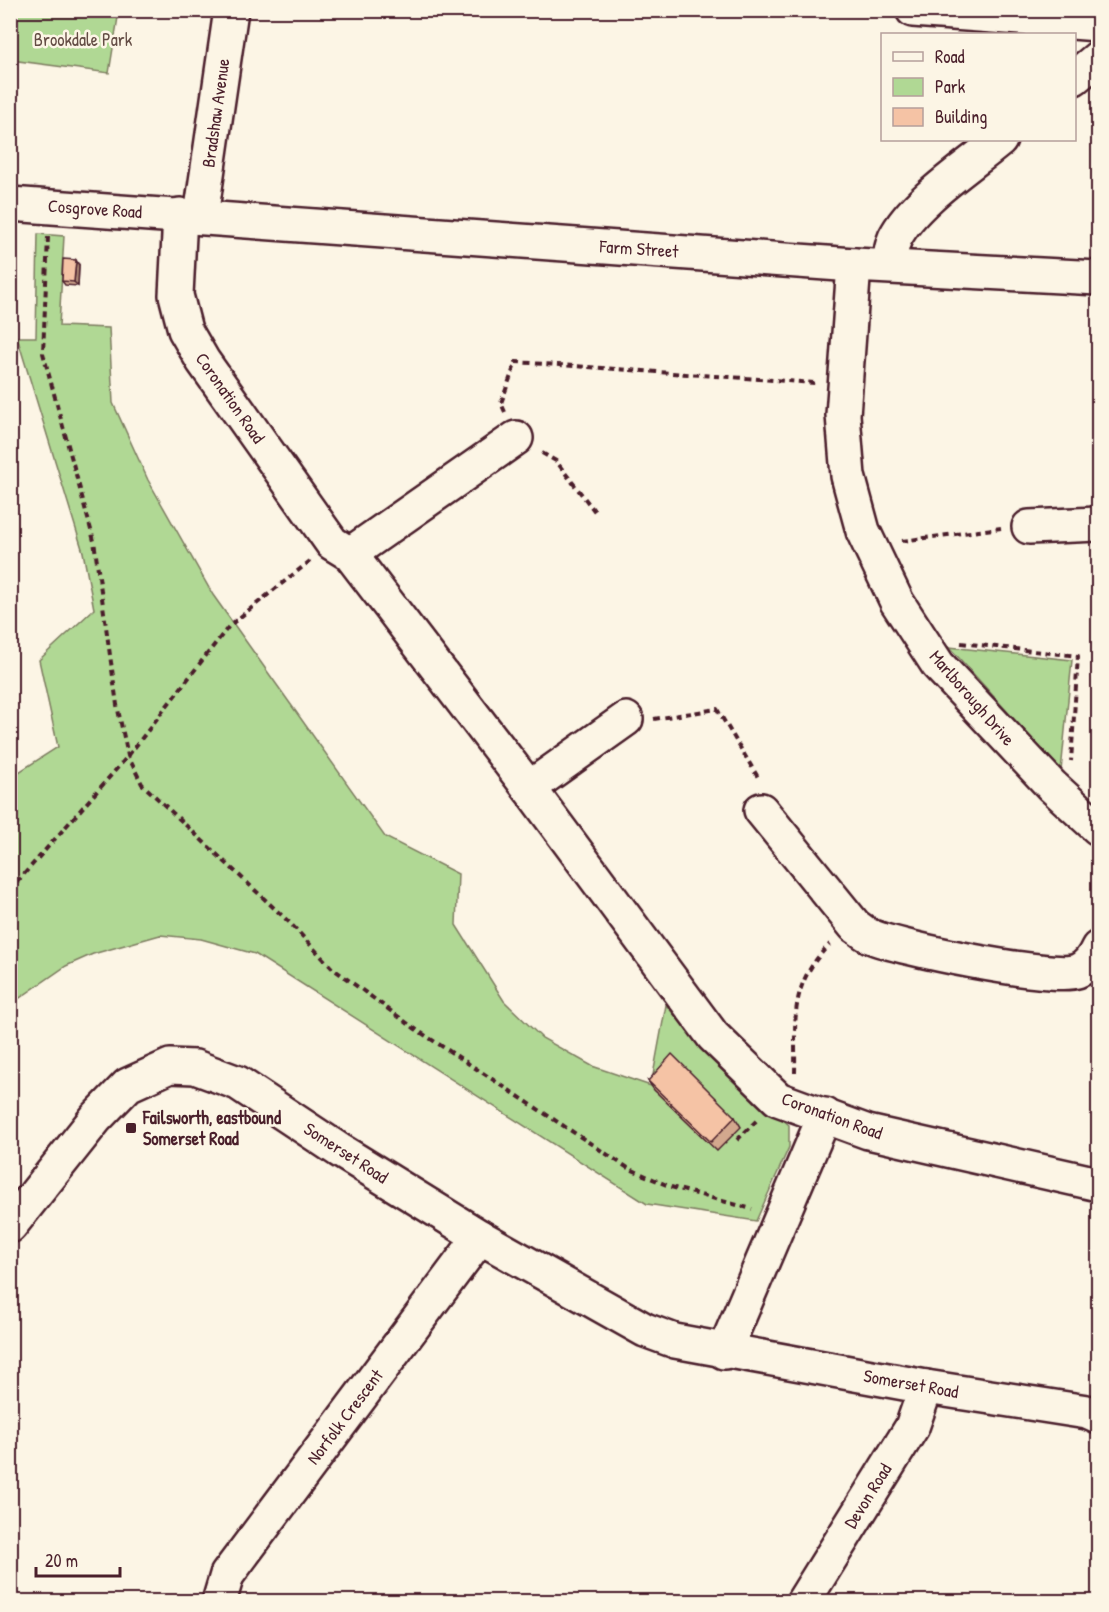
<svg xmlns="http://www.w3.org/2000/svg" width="1109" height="1612" font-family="'Patrick Hand',sans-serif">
	<rect width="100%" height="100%" fill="#fcf5e5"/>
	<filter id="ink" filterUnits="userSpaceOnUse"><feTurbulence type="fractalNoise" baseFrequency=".0167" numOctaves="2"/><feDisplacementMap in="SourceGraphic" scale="12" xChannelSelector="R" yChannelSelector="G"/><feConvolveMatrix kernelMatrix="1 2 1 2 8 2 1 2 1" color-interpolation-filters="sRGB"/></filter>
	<g filter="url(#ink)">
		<g fill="#b0d894" stroke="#7d7c60" stroke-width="1.5">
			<path d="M11,10l108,1 -10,62 -98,-13z"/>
			<path d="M38,234l26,2 -5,90 50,2 4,75 35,77 65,115 172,242 73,37 -2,51 48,76 38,37 50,28 59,20 15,-81 39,46 84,74v22l-33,74 -109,-17 -392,-250 -54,-15 -41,-4 -67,19 -27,12 -55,38v-227l47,-30 -19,-87 55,-51 -11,-57 -66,-215h19z"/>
			<path d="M949,647l123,13 -11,111z"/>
		</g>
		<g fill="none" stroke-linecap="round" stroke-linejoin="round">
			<g stroke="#4a1f2b" stroke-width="38">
				<g id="minor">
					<path d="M913,10l185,14"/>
					<path d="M1074,78l24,-20"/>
					<path d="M10,204l844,61 244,13"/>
					<path d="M180,215l-4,80 9,35 18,31 129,182 18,11 179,234 184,248 65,63 90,33 230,52"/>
					<path d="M201,216l30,-206"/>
					<path d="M854,265l-11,150 5,61 15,55 34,71 41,63 114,121 46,42"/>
					<path d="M889,266c1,-9 2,-19 6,-28 18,-36 74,-72 105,-98"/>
					<path d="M1029,527l69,-3"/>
					<path d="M350,554l166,-116"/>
					<path d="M529,788l97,-69"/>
					<path d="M761,810l94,116c5,3 10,8 15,10 28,12 182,44 207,35 10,-4 17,-14 21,-23"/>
					<path d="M10,1226l86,-108 32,-33 42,-19 25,1 43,16 101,67 141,87 165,93 30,11 251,46 161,25 11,5"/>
					<path d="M724,1352l101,-237"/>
					<path d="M219,1602l8,-27 253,-338"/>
					<path d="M803,1602l109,-175 14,-40"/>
				</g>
			</g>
			<g stroke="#4a1f2b" stroke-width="4" stroke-dasharray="6 4.5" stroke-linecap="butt">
				<path d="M10,16l6,-6"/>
				<path d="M48,237l-5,116 51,188 23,164 11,51 14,28 148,139 42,45 82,60 214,140 43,19 81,22"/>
				<path d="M505,412l-4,-9 15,-41 299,21"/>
				<path d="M542,453l14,8 40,52"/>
				<path d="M902,541l99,-13"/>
				<path d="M961,643l117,13 -7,105"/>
				<path d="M654,719l63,-10 42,70"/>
				<path d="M10,890l118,-134 101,-130 81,-65"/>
				<path d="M795,1073c1,-54 -7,-87 35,-129"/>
				<path d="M737,1140l20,-20"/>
			</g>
			<use href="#minor" stroke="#fcf5e5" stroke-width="33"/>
		</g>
		<g fill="#d3a88e" stroke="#4a1f2b" stroke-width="1.5">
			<path d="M79,265l-1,21 -13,-1 -3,-4z"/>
			<path d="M648,1081l87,36 6,10 -24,24 -63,-61z"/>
		</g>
		<path fill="#ac8874" stroke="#4a1f2b" stroke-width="1.5" d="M76,260l3,5 -1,21 -4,-4z"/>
		<g fill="#f5c3a5" stroke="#4a1f2b" stroke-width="1.5">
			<path d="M63,259l13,1 -2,22 -12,-1z"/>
			<path d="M672,1054l63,63 -24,25 -63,-61z"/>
		</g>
	</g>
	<rect fill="#4a1f2b" stroke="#fcf5e5" stroke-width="2" x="125" y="1122" width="12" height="12" rx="3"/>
	<g text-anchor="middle" stroke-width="5" stroke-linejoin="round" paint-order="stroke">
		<g font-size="18" fill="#644d45" stroke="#fcf5e5">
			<text x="83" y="46">Brookdale Park</text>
		</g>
		<g font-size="18" fill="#4a1f2b" stroke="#fcf5e5">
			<text transform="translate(216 113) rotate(-82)" y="6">Bradshaw Avenue</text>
			<text transform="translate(95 209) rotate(4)" y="6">Cosgrove Road</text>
			<text transform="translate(639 249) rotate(4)" y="6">Farm Street</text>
			<text transform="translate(230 398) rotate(55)" y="6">Coronation Road</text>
			<text transform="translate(972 698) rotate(49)" y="6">Marlborough Drive</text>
			<text transform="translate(832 1116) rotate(20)" y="6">Coronation Road</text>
			<text transform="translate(346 1153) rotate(33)" y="6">Somerset Road</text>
			<text transform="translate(911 1384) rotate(10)" y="6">Somerset Road</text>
			<text transform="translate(345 1417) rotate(-53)" y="6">Norfolk Crescent</text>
			<text transform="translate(868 1496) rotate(-58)" y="6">Devon Road</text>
		</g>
		<g font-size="18" font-weight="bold" fill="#4a1f2b" stroke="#fcf5e5" text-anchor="start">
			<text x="143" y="1124">Failsworth, eastbound<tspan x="143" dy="21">Somerset Road</tspan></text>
		</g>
	</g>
	<rect width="1109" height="1612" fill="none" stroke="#fcf5e5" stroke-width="36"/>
	<rect x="18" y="18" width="1073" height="1576" fill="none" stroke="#4a1f2b" stroke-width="2" filter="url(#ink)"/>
	<rect x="881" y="33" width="195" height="108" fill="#fcf5e5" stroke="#b59f9b" stroke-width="1.5"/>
	<rect x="893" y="52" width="30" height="9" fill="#fcf5e5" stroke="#b59f9b" stroke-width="1.5"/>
	<text x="935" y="63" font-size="18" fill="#4a1f2b">Road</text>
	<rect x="893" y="78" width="30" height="18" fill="#b0d894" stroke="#b59f9b" stroke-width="1.5"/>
	<text x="935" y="93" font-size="18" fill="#4a1f2b">Park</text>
	<rect x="893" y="108" width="30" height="18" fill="#f5c3a5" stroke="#b59f9b" stroke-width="1.5"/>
	<text x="935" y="123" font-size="18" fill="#4a1f2b">Building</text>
	<path d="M36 1567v9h84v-9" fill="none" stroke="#4a1f2b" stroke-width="3"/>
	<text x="45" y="1567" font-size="18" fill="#4a1f2b" stroke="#fcf5e5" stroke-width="4.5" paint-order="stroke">20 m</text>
</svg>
